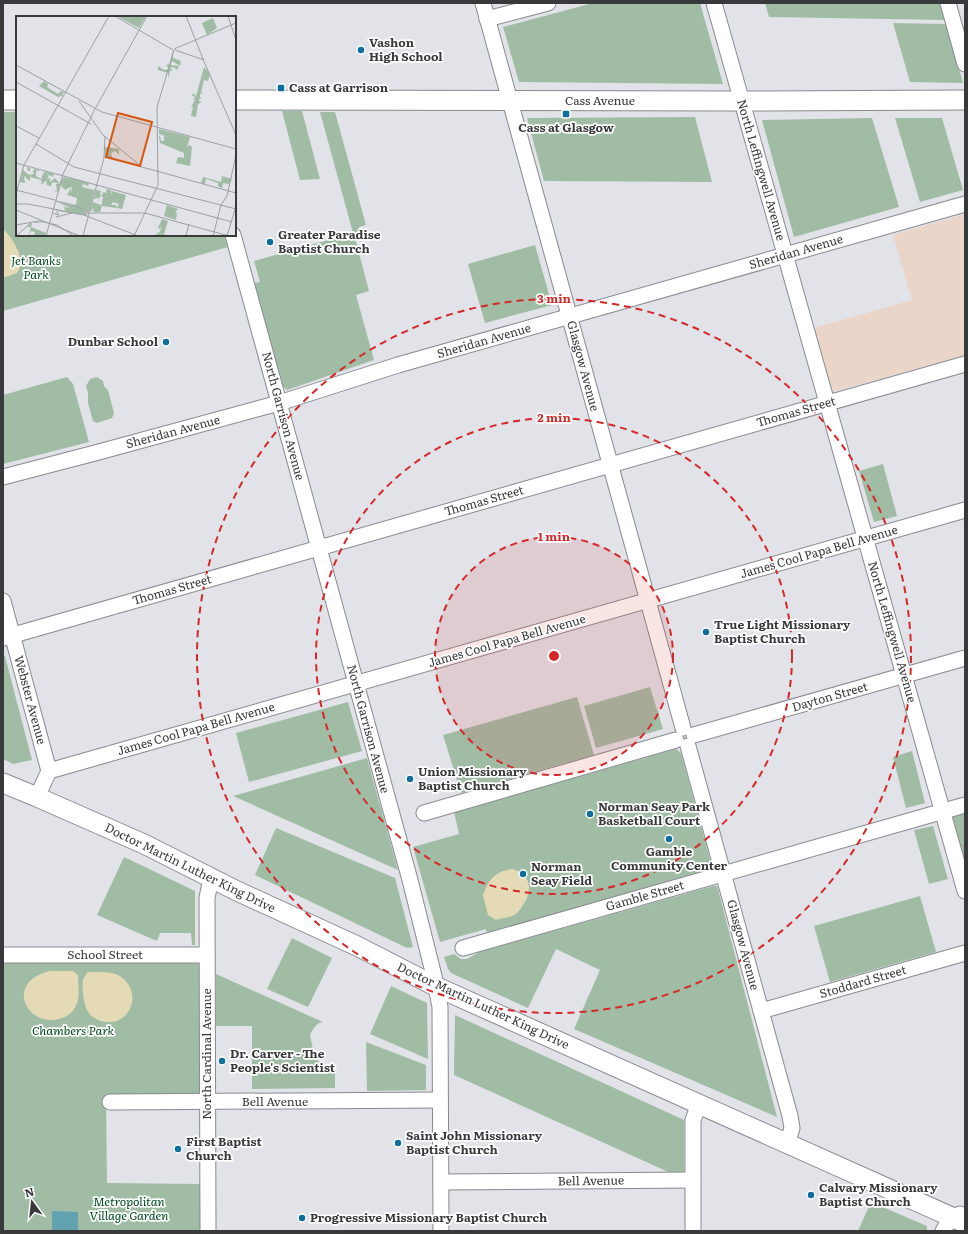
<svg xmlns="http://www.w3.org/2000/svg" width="968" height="1234" font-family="Literata,serif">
	<rect width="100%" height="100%" fill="#e1e3e9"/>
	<path fill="#ebd5c8" d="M965,214v141l-133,37 -18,-64 98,-28 -19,-65z"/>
	<g fill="#a1bca5">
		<path d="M593,3h107l23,81 -204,-2 -16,-55z"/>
		<path d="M765,3h26v1l4,-1h146l5,17 -177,-3z"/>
		<path d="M893,23l54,1 16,59 -53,-1z"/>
		<path d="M282,111h20l18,68 -20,1z"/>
		<path d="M3,112h14v123h207l4,12 -225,64z"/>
		<path d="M320,112h15l31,113 -7,2 2,8 -6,3 14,53 -13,4 18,65 -87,30 -5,-5 -28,-102 6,-1 -6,-21 99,-28z"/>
		<path d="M695,117l17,65 -168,-1 -17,-63z"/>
		<path d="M872,118l27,89 -105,30 -32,-117z"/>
		<path d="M895,118h47l21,72 -43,12z"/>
		<path d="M535,245l17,60 -67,18 -17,-59z"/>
		<path d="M67,377l6,7 16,58 -86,22v-69z"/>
		<path d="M97,377l6,4 1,5 4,4 6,23 -2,5 -15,5 -4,-2 -5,-18v-10l-2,-7 4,-7z"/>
		<path d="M883,464l14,52 -23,6 -15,-51z"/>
		<path d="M3,656h2l27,104 -19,4 -10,-5z"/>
		<path d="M650,687l13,42 -67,19 -12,-42z"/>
		<path d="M577,697l17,58 -133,38 -18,-58z"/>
		<path d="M348,702l14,49 -113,31 -13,-49z"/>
		<path d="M676,749l5,4 30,110 -1,6 -223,64 -1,-4 -46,13 -27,-95 46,-13 -5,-22z"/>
		<path d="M912,751l13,52 -19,5 -13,-51z"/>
		<path d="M367,758l31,112 -165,-74z"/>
		<path d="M965,813v59l-15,-54z"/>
		<path d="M933,826l15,53 -19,5 -15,-54z"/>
		<path d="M276,828l119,50 18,69 -6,1 -152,-73z"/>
		<path d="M124,857l71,34v54h-3l-1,-12h-31l-3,8 -60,-26z"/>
		<path d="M713,886h4l1,3 59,228 -203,-88 26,-59 -44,-21 -28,59 -77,-35 -3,-4 -4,-12 10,-3 7,5h6l12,-7z"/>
		<path d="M920,896l16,56 -106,30 -16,-56z"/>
		<path d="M292,938l40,20 -24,49 -41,-18z"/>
		<path d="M3,960l196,2 1,129 -1,2 -3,1h-90l1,89 94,1v47h-198z"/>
		<path d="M216,974l107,48c-7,1 -10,7 -13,13l3,14 6,14 16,7v18l-83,1v-63h-36z"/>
		<path d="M391,986l36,17 1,56 -58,-25z"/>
		<path d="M455,1015l229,105v53l-9,2 -221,-100z"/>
		<path d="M366,1042l60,23v25l-59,1z"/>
		<path d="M871,1202l56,24v5h-69z"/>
	</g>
	<g fill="#e4dab5">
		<path d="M3,229c10,9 24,31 14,44l-14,5z"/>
		<path d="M512,869c18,4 22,21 11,36 -2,3 -5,8 -9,10 -5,3 -13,3 -18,5l-8,-5 -5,-20c6,-15 11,-23 29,-26z"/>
		<path d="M50,971h23l5,4c0,8 2,21 -1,28 -2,7 -8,13 -15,15 -29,11 -53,-24 -27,-41 5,-3 10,-5 15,-6z"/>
		<path d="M88,972c10,0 22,-1 30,3 27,15 13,54 -17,46 -9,-3 -14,-8 -16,-17 -2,-6 -3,-18 -2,-24 1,-3 3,-6 5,-8z"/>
	</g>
	<path fill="#62a2b1" d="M52,1211l26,1v18h-26z"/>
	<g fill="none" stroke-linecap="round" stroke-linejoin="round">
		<g stroke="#888a8f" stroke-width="17">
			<g id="minor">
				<path d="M483,3l200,725"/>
				<path d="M714,3l251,888"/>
				<path d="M948,3l17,61"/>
				<path d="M487,19l61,-16"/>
				<path d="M233,235l177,645 24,96 6,31 1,224"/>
				<path d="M3,477l92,-24 184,-50 119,-38 567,-161"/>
				<path d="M3,601l46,170 -12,26"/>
				<path d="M3,638l962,-274"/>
				<path d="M694,735l271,-77"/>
				<path d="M688,746l102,370 2,12 -5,17"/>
				<path d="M49,771l916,-261"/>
				<path d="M424,813l252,-73"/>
				<path d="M463,948l502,-143"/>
				<path d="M3,955h204"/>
				<path d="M761,1011l204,-58"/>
				<path d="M110,1102l330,-2"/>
				<path d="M441,1182l252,-2"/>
				<path d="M208,1231l-1,-333 4,-20"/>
				<path d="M693,1231v-111l6,-16"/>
				<path d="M943,1231l8,-14 9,-3"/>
			</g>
		</g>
		<g stroke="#888a8f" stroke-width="21">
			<g id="major">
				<path d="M3,100h14"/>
				<path d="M235,100l507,1 223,-1"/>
				<path d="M3,783l34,14 107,47 93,47 120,55 80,41 528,236"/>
			</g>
		</g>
		<use href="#minor" stroke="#fff" stroke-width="15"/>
		<use href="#major" stroke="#fff" stroke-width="19"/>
	</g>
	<circle cx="554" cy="656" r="119" fill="#d62828" fill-opacity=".12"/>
	<g fill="none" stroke="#d62828" stroke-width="2" stroke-dasharray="7 5">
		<circle cx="554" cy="656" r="119"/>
		<circle cx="554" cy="656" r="238"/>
		<circle cx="554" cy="656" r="357"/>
	</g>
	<g fill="#0e6f9d" stroke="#fff" stroke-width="1.5">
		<circle cx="361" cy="50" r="4"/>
		<rect x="277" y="84" width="8" height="8" rx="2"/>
		<rect x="562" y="110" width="8" height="8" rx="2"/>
		<circle cx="270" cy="242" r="4"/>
		<circle cx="166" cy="342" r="4"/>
		<circle cx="706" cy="632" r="4"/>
		<circle cx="410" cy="779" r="4"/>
		<circle cx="590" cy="814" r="4"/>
		<circle cx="669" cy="839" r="4"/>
		<circle cx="523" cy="874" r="4"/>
		<circle cx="222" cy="1061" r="4"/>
		<circle cx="398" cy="1143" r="4"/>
		<circle cx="178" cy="1149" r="4"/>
		<circle cx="811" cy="1195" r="4"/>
		<circle cx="302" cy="1218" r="4"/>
	</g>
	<g text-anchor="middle" stroke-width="3.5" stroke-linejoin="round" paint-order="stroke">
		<g font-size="12" font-weight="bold" fill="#38393b" stroke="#fff" text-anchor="start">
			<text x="369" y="47">Vashon<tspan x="369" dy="14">High School</tspan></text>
			<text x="289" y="92">Cass at Garrison</text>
			<text x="566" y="132" text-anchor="middle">Cass at Glasgow</text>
			<text x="278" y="239">Greater Paradise<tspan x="278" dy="14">Baptist Church</tspan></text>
			<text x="158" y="346" text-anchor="end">Dunbar School</text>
			<text x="714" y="629">True Light Missionary<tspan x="714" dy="14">Baptist Church</tspan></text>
			<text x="418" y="776">Union Missionary<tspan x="418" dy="14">Baptist Church</tspan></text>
			<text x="598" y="811">Norman Seay Park<tspan x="598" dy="14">Basketball Court</tspan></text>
			<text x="669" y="856" text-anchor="middle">Gamble<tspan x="669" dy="14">Community Center</tspan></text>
			<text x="531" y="871">Norman<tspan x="531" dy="14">Seay Field</tspan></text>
			<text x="230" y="1058">Dr. Carver - The<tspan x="230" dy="14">People's Scientist</tspan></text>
			<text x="406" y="1140">Saint John Missionary<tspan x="406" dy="14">Baptist Church</tspan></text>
			<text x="186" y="1146">First Baptist<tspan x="186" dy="14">Church</tspan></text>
			<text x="819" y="1192">Calvary Missionary<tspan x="819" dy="14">Baptist Church</tspan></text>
			<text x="310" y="1222">Progressive Missionary Baptist Church</text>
		</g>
		<g font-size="12" fill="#38393b" stroke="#fff">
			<text x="600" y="105">Cass Avenue</text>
			<text transform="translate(761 170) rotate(74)" y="4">North Leffingwell Avenue</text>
			<text transform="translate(796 252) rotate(-16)" y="4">Sheridan Avenue</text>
			<text transform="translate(484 341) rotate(-16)" y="4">Sheridan Avenue</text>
			<text transform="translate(583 366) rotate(75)" y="4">Glasgow Avenue</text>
			<text transform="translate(796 412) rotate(-16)" y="4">Thomas Street</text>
			<text transform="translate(283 416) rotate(75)" y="4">North Garrison Avenue</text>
			<text transform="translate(173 432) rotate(-15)" y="4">Sheridan Avenue</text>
			<text transform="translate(484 501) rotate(-16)" y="4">Thomas Street</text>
			<text transform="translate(819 552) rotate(-16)" y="4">James Cool Papa Bell Avenue</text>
			<text transform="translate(172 590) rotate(-16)" y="4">Thomas Street</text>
			<text transform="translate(892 632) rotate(74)" y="4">North Leffingwell Avenue</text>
			<text transform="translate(507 641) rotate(-16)" y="4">James Cool Papa Bell Avenue</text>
			<text transform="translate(830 697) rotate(-16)" y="4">Dayton Street</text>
			<text transform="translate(30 700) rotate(75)" y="4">Webster Avenue</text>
			<text transform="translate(196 729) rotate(-16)" y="4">James Cool Papa Bell Avenue</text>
			<text transform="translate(368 729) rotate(75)" y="4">North Garrison Avenue</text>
			<text transform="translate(190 868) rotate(26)" y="4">Doctor Martin Luther King Drive</text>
			<text transform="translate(645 896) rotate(-16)" y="4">Gamble Street</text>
			<text transform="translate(743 945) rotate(75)" y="4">Glasgow Avenue</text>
			<text x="105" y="959">School Street</text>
			<text transform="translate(863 982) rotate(-16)" y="4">Stoddard Street</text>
			<text transform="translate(483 1006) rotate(25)" y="4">Doctor Martin Luther King Drive</text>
			<text transform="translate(207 1054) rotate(-90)" y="4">North Cardinal Avenue</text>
			<text x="275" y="1106">Bell Avenue</text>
			<text transform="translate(591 1181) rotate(-1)" y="4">Bell Avenue</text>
		</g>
		<g font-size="12" font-style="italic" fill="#024c1f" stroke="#fff">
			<text x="36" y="265">Jet Banks<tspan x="36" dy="14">Park</tspan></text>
			<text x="73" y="1035">Chambers Park</text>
			<text x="129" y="1206">Metropolitan<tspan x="129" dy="14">Village Garden</tspan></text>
		</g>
	</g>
	<g transform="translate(16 16)">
		<rect width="220" height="220" fill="#e1e3e9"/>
		<path d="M101,0h29l-7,12zM197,2l4,10 -10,7 -5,-12zM157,34v8l8,3 -1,5 -8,-5 -1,4 8,1 -2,4 -4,-3 -3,1 3,2 -3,1 -2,8v-6l-10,-3v-4l6,4 5,-1 -3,-4 4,-1zM188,51l6,7 -2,7 -4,-1 -3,13 3,1h-4v4l3,1h-4v2l3,1 -4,2 -2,13 -5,-1 2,-9h-2l4,-7 -2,-1 3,-2 -4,-1 1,-3 3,3zM28,65l4,3 -1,3 11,7 3,-3 3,1 -2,4 -4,1 -19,-11zM143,113l31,8 -3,10 2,-2 3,2 -2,19 -14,-3 2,-6 6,1v-5l-24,-10 -1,-7 3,-1 -2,1 1,5h3v-5l5,1 -10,-3zM89,131l14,2v6l-4,-4 -4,2 2,6 -8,-2zM11,151l14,4h-7h2v5l5,3 3,-7h2l8,2 -1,3 -8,-4 4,3 -2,3 3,-1v4l5,-4 5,6 3,-7 6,1 -2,2 3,-2 19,5 -1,3 -5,-2 -1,3 12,3 1,-2 -6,24 -5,-2 4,6 -30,-5 -4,-2 11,2 -1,-4 6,1 -13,-6 -2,2 1,-2 24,6 -24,-8 20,5 1,-7 -10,-3 4,-7v6l1,-6 -1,-1 -6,3 -4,-4 -2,6 2,-8 -4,8 -5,-2 5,1 -1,-7h-2h5l-5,-2 -2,1 -1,3h-1l-3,-1 -1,-5 -3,4 -4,-1h3l-1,-3 -11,-3v4l-6,-5 1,7 -5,-1 3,-12 6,5 5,-1 -1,-2 1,-3 -4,-1v3h-2zM206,160l10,3 -3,5 -6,-1 -1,5 -4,-2v-3l-12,-4 -1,5 -4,-1 2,-6 18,5zM90,173l5,1v5l1,-4 14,4 -4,14 -5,-1 2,-4 -6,-2 -2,3h5l1,3 -15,-2 -2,6h-6l-2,-5v4h-2l3,-9 8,3v3l2,-11 -3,-1 -1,6v-4l-5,1 2,-9 5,1 -1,3 2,2 1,-4 4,1zM151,189l11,4 -3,3 2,1 -1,7 -12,-4zM146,203l6,2 -4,13 4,2h-12l1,-3 7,2 -7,-3h3l2,-7 -2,4 -2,-1zM20,206l7,1h-11l-1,4 15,6 -1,3h-11l1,-4 -4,-1 -3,5 3,-8 -4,-2 -10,10 10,-10 5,-3z" fill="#a1bca5"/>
		<path fill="none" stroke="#9d9fa3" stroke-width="1" d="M99,0l58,34M170,0l17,43M212,0l8,24M158,33l62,-26M159,34l29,10M186,41l34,78M0,49l86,47 134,37M0,66l75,42M63,85l24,34 39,32 94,26M0,110l23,12M20,128l38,23 162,42M0,147l216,59M0,174l39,10M42,175l5,-17 32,-65 52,-93M0,178l8,-29 85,-149M40,185l22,6M0,188h12l56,11 54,21M59,190l13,6M0,194l64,26M36,197l7,2 -3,-4M69,197h60l84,23M40,201l16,-4M0,209l23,-4 18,4 17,11M0,220l15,-13M30,220l13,-47M67,220l21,-78 1,-22M118,220l24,-51 -1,-78 17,-57M170,220l3,-12M197,220l8,-31 6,-9 9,-41M211,220l9,-30"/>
		<path fill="#d65611" fill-opacity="0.15" stroke="#d65611" stroke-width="2" d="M102,97l34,9 -12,44 -34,-9z"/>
		<rect width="220" height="220" fill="none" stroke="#38393b" stroke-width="2"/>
	</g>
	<circle cx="554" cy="656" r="6" fill="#d62828" stroke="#fff" stroke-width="2"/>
	<g font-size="12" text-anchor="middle" font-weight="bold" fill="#d62828" stroke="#fff" stroke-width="3.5" stroke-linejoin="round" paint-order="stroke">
		<text x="554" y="303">3 min</text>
		<text x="554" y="422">2 min</text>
		<text x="554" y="541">1 min</text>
	</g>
	<rect width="968" height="1234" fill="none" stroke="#38393b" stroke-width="8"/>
	<g transform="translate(32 1202) rotate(345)" stroke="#ffffff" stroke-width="3" paint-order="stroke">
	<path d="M0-3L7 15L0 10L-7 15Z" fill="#38393b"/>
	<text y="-6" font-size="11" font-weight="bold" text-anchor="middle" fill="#38393b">N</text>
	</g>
</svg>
